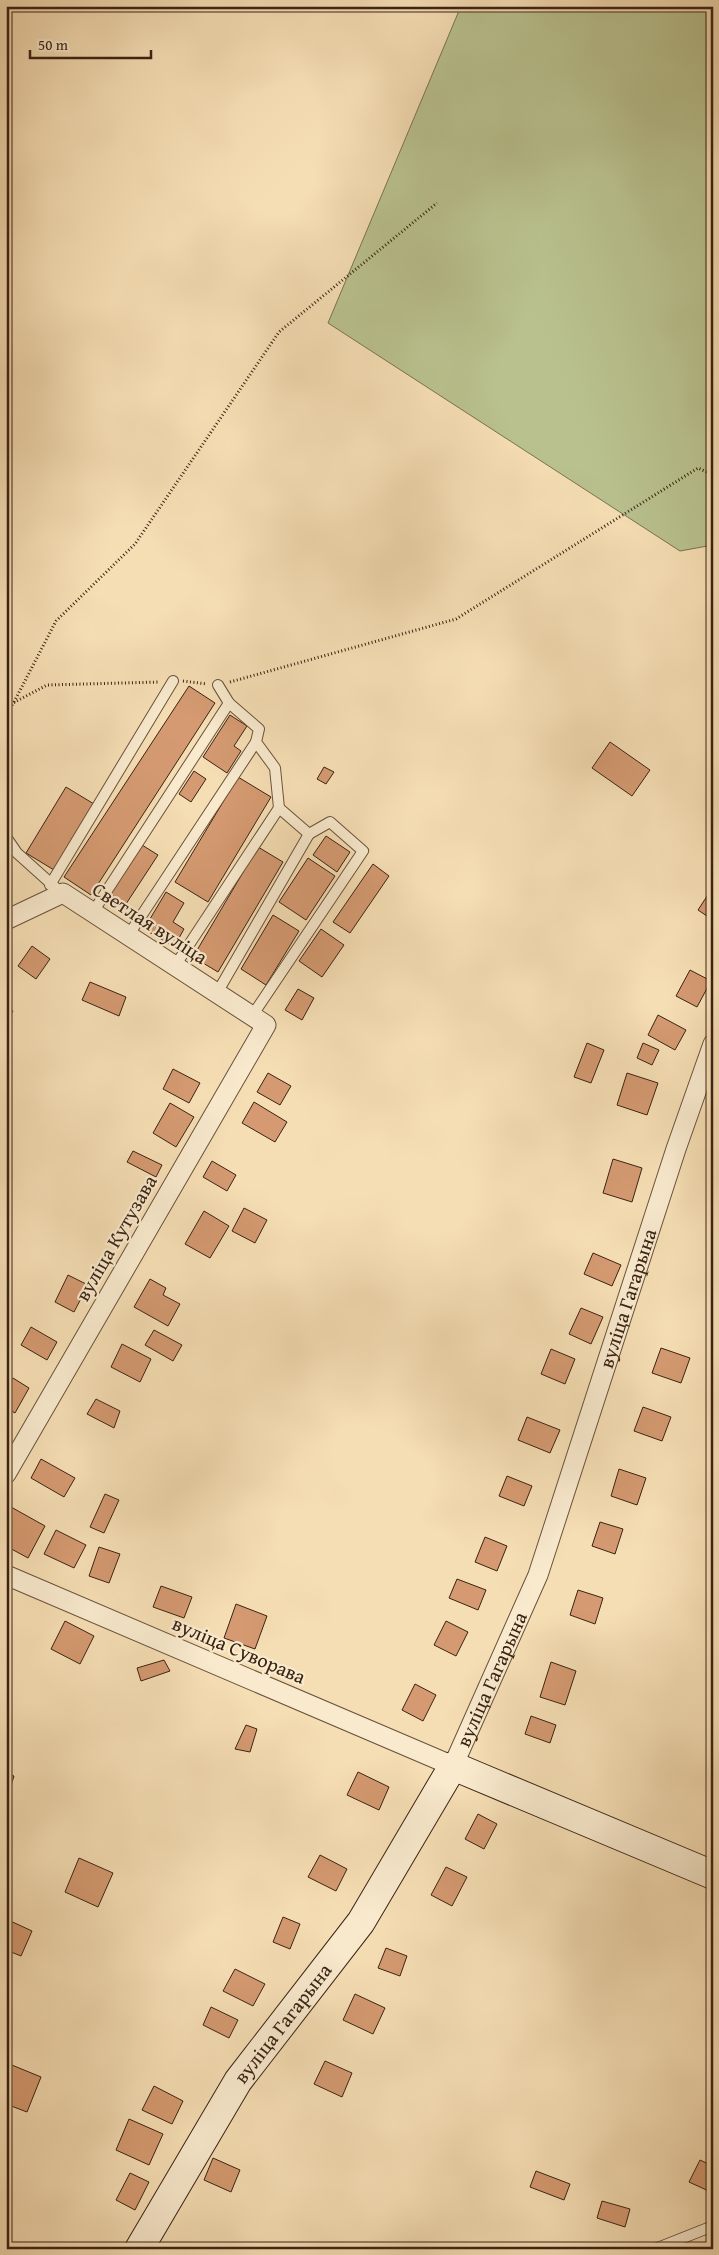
<svg xmlns="http://www.w3.org/2000/svg" width="719" height="2255" font-family="'Gentium Book Plus',serif">
	<rect width="100%" height="100%" fill="#f6deb4"/>
	<filter id="stains"><feTurbulence type="fractalNoise" baseFrequency=".004" numOctaves="4"/><feColorMatrix values="0 0 0 0 .2 0 0 0 0 .09 0 0 0 0 .02 0 0 0 .5 -.17"/></filter>
	<radialGradient id="worn" r=".72"><stop offset=".6" stop-color="#630" stop-opacity="0"/><stop offset="1" stop-color="#630" stop-opacity=".3"/></radialGradient>
	<path fill="#b9c28f" stroke="#7a7252" d="M461,6h252v539l-33,6 -352,-228z"/>
	<g fill="#d59a71" stroke="#3a2314">
		<path d="M189,686l26,17 -124,192 -27,-18z"/>
		<path d="M230,715l17,11 -13,20 7,5 -14,22 -24,-16z"/>
		<path d="M610,742l40,28 -18,26 -40,-28z"/>
		<path d="M324,767l10,5 -8,12 -9,-5z"/>
		<path d="M194,771l12,8 -15,23 -12,-8z"/>
		<path d="M238,777l33,20 -63,105 -33,-20z"/>
		<path d="M66,787l28,17 -40,66 -28,-17z"/>
		<path d="M326,836l24,16 -13,20 -24,-17z"/>
		<path d="M142,845l16,10 -32,49 -16,-10z"/>
		<path d="M258,847l25,15 -65,110 -25,-15z"/>
		<path d="M308,858l27,18 -29,44 -27,-18z"/>
		<path d="M373,864l16,12 -39,57 -17,-11z"/>
		<path d="M713,887v33l-15,-10z"/>
		<path d="M166,892l18,11 -11,19 11,7 -10,18 -30,-18z"/>
		<path d="M273,915l26,16 -33,54 -25,-16z"/>
		<path d="M321,929l23,16 -22,32 -23,-16z"/>
		<path d="M32,946l18,13 -14,20 -18,-13z"/>
		<path d="M690,970l21,11 -14,26 -21,-11z"/>
		<path d="M90,982l36,15 -7,19 -37,-16z"/>
		<path d="M298,989l16,9 -12,22 -17,-10z"/>
		<path d="M6,1006l7,5 -7,11z"/>
		<path d="M658,1015l28,15 -11,20 -27,-15z"/>
		<path d="M587,1043l17,7 -13,33 -17,-6z"/>
		<path d="M643,1043l16,7 -7,15 -15,-7z"/>
		<path d="M173,1069l27,14 -11,20 -26,-14z"/>
		<path d="M268,1073l23,13 -11,19 -23,-13z"/>
		<path d="M627,1073l31,10 -11,32 -30,-10z"/>
		<path d="M254,1102l33,20 -12,20 -33,-19z"/>
		<path d="M170,1103l24,14 -18,30 -23,-14z"/>
		<path d="M133,1151l29,14 -6,12 -29,-15z"/>
		<path d="M613,1159l29,9 -10,34 -29,-9z"/>
		<path d="M212,1161l24,14 -9,16 -24,-14z"/>
		<path d="M244,1208l23,12 -12,23 -23,-12z"/>
		<path d="M204,1211l25,15 -19,32 -25,-14z"/>
		<path d="M593,1253l28,12 -9,21 -28,-12z"/>
		<path d="M68,1275l20,10 -14,27 -19,-10z"/>
		<path d="M150,1279l16,9 -3,7 17,9 -12,22 -34,-19z"/>
		<path d="M581,1308l22,9 -12,27 -22,-10z"/>
		<path d="M31,1327l26,15 -10,18 -26,-15z"/>
		<path d="M154,1330l28,15 -9,16 -28,-16z"/>
		<path d="M122,1344l29,15 -11,23 -29,-15z"/>
		<path d="M661,1348l29,10 -9,25 -29,-10z"/>
		<path d="M551,1349l24,10 -10,25 -24,-10z"/>
		<path d="M13,1378l16,10 -14,25 -9,-5v-19z"/>
		<path d="M96,1399l24,12 -6,17 -27,-14z"/>
		<path d="M643,1407l28,10 -9,24 -28,-10z"/>
		<path d="M527,1417l33,13 -10,23 -32,-13z"/>
		<path d="M41,1459l34,19 -11,19 -33,-19z"/>
		<path d="M619,1469l27,9 -9,27 -26,-9z"/>
		<path d="M507,1476l25,10 -8,20 -25,-10z"/>
		<path d="M105,1494l14,6 -15,33 -14,-6z"/>
		<path d="M11,1507l34,19 -17,32 -22,-12v-31z"/>
		<path d="M600,1522l23,7 -8,25 -23,-8z"/>
		<path d="M56,1530l30,15 -12,23 -30,-14z"/>
		<path d="M485,1537l22,9 -10,25 -22,-9z"/>
		<path d="M99,1547l21,7 -11,29 -20,-7z"/>
		<path d="M457,1579l29,11 -8,20 -29,-12z"/>
		<path d="M161,1586l31,11 -8,21 -31,-11z"/>
		<path d="M578,1590l25,8 -8,26 -25,-9z"/>
		<path d="M236,1604l31,12 -12,33 -31,-11z"/>
		<path d="M65,1621l29,15 -14,28 -29,-15z"/>
		<path d="M446,1621l22,11 -12,24 -22,-11z"/>
		<path d="M164,1660l6,11 -29,10 -4,-13z"/>
		<path d="M551,1662l25,9 -11,34 -25,-8z"/>
		<path d="M415,1684l21,11 -13,26 -21,-11z"/>
		<path d="M531,1716l25,9 -6,18 -25,-9z"/>
		<path d="M246,1725l11,4 -7,23 -15,-3z"/>
		<path d="M358,1772l31,15 -10,23 -32,-15z"/>
		<path d="M6,1773l8,3 -8,26z"/>
		<path d="M478,1814l19,10 -13,25 -19,-10z"/>
		<path d="M320,1855l27,14 -11,22 -28,-14z"/>
		<path d="M79,1858l34,15 -15,34 -33,-15z"/>
		<path d="M446,1867l21,10 -15,29 -21,-11z"/>
		<path d="M283,1917l17,7 -10,25 -17,-7z"/>
		<path d="M6,1919l26,12 -11,25 -15,-6z"/>
		<path d="M386,1948l21,8 -7,20 -22,-8z"/>
		<path d="M235,1969l30,15 -12,22 -30,-15z"/>
		<path d="M355,1994l30,14 -12,26 -30,-14z"/>
		<path d="M211,2007l27,13 -9,18 -26,-13z"/>
		<path d="M325,2061l27,12 -10,24 -28,-13z"/>
		<path d="M7,2063l34,14 -14,35 -21,-8z"/>
		<path d="M154,2086l29,15 -11,23 -30,-14z"/>
		<path d="M129,2119l34,15 -14,31 -33,-15z"/>
		<path d="M213,2158l27,12 -9,22 -27,-12z"/>
		<path d="M700,2160l13,6v27l-24,-11z"/>
		<path d="M536,2171l34,13 -6,16 -34,-13z"/>
		<path d="M130,2173l19,9 -14,28 -19,-10z"/>
		<path d="M602,2201l28,8 -5,18 -28,-9z"/>
	</g>
	<g fill="none" stroke-linecap="round" stroke-linejoin="round">
		<g stroke="#69523c" stroke-width="12">
			<g id="lane">
				<path d="M218,685l11,18 30,26 -3,13 19,26 4,40 30,26 21,-12 33,29 -111,165"/>
				<path d="M6,837l11,16 39,35"/>
				<path d="M50,885l123,-204"/>
				<path d="M93,912l136,-209"/>
				<path d="M128,936l128,-194"/>
				<path d="M175,966l104,-158"/>
				<path d="M217,993l92,-159"/>
				<path d="M655,2249l58,-23"/>
			</g>
		</g>
		<g stroke="#69523c" stroke-width="21">
			<g id="street">
				<path d="M6,920l57,-27 203,132 -260,449"/>
				<path id="s1" d="M6,1575l447,191 85,-191 138,-426 37,-105"/>
			</g>
		</g>
		<g stroke="#3a2314" stroke-width="30">
			<g id="secondary">
				<path id="s2" d="M139,2249l99,-168 123,-159 92,-156 260,109"/>
			</g>
		</g>
		<g stroke="#3a2314" stroke-width="3" stroke-dasharray="1 2.5" stroke-linecap="butt">
			<path d="M183,681l24,3"/>
			<path d="M230,682l226,-63 242,-151 15,7"/>
			<path d="M14,702l42,-81 79,-77 144,-212 158,-129"/>
			<path d="M6,718l7,-15 34,-18 112,-3"/>
		</g>
		<use href="#lane" stroke="#f9eace" stroke-width="10"/>
		<use href="#street" stroke="#f9eace" stroke-width="19"/>
		<use href="#secondary" stroke="#f9eace" stroke-width="28"/>
	</g>
	<g text-anchor="middle" stroke-width="4.5" stroke-linejoin="round" paint-order="stroke">
		<g font-size="20" fill="#3a2314" stroke="#f9eace">
			<text transform="translate(150 923) rotate(33)" y="7">Светлая вуліца</text>
			<text transform="translate(116 1238) rotate(-60)" y="7">вуліца Кутузава</text>
			<text dy="7" stroke="none"><textPath href="#s1" startOffset="986">вуліца Гагарына</textPath></text>
			<text transform="translate(239 1650) rotate(23)" y="7">вуліца Суворава</text>
			<text dy="7" stroke="none"><textPath href="#s1" startOffset="581">вуліца Гагарына</textPath></text>
			<text dy="7" stroke="none"><textPath href="#s2" startOffset="268">вуліца Гагарына</textPath></text>
		</g>
	</g>
	<rect width="719" height="2255" fill="none" stroke="#f6deb4" stroke-width="25"/>
	<rect x="8" y="8" width="704" height="2240" fill="none" stroke="#3a2314" stroke-width="2.5"/>
	<rect x="12" y="12" width="694" height="2230" fill="none" stroke="#3a2314"/>
	<path d="M30 50v8h121v-8" fill="none" stroke="#3a2314" stroke-width="2.5"/>
	<text x="38" y="50" font-size="15" fill="#3a2314" stroke="#f9eace" stroke-width="4" paint-order="stroke">50 m</text>
	<rect width="100%" height="100%" filter="url(#stains)"/>
	<rect width="100%" height="100%" fill="url(#worn)"/>
</svg>
